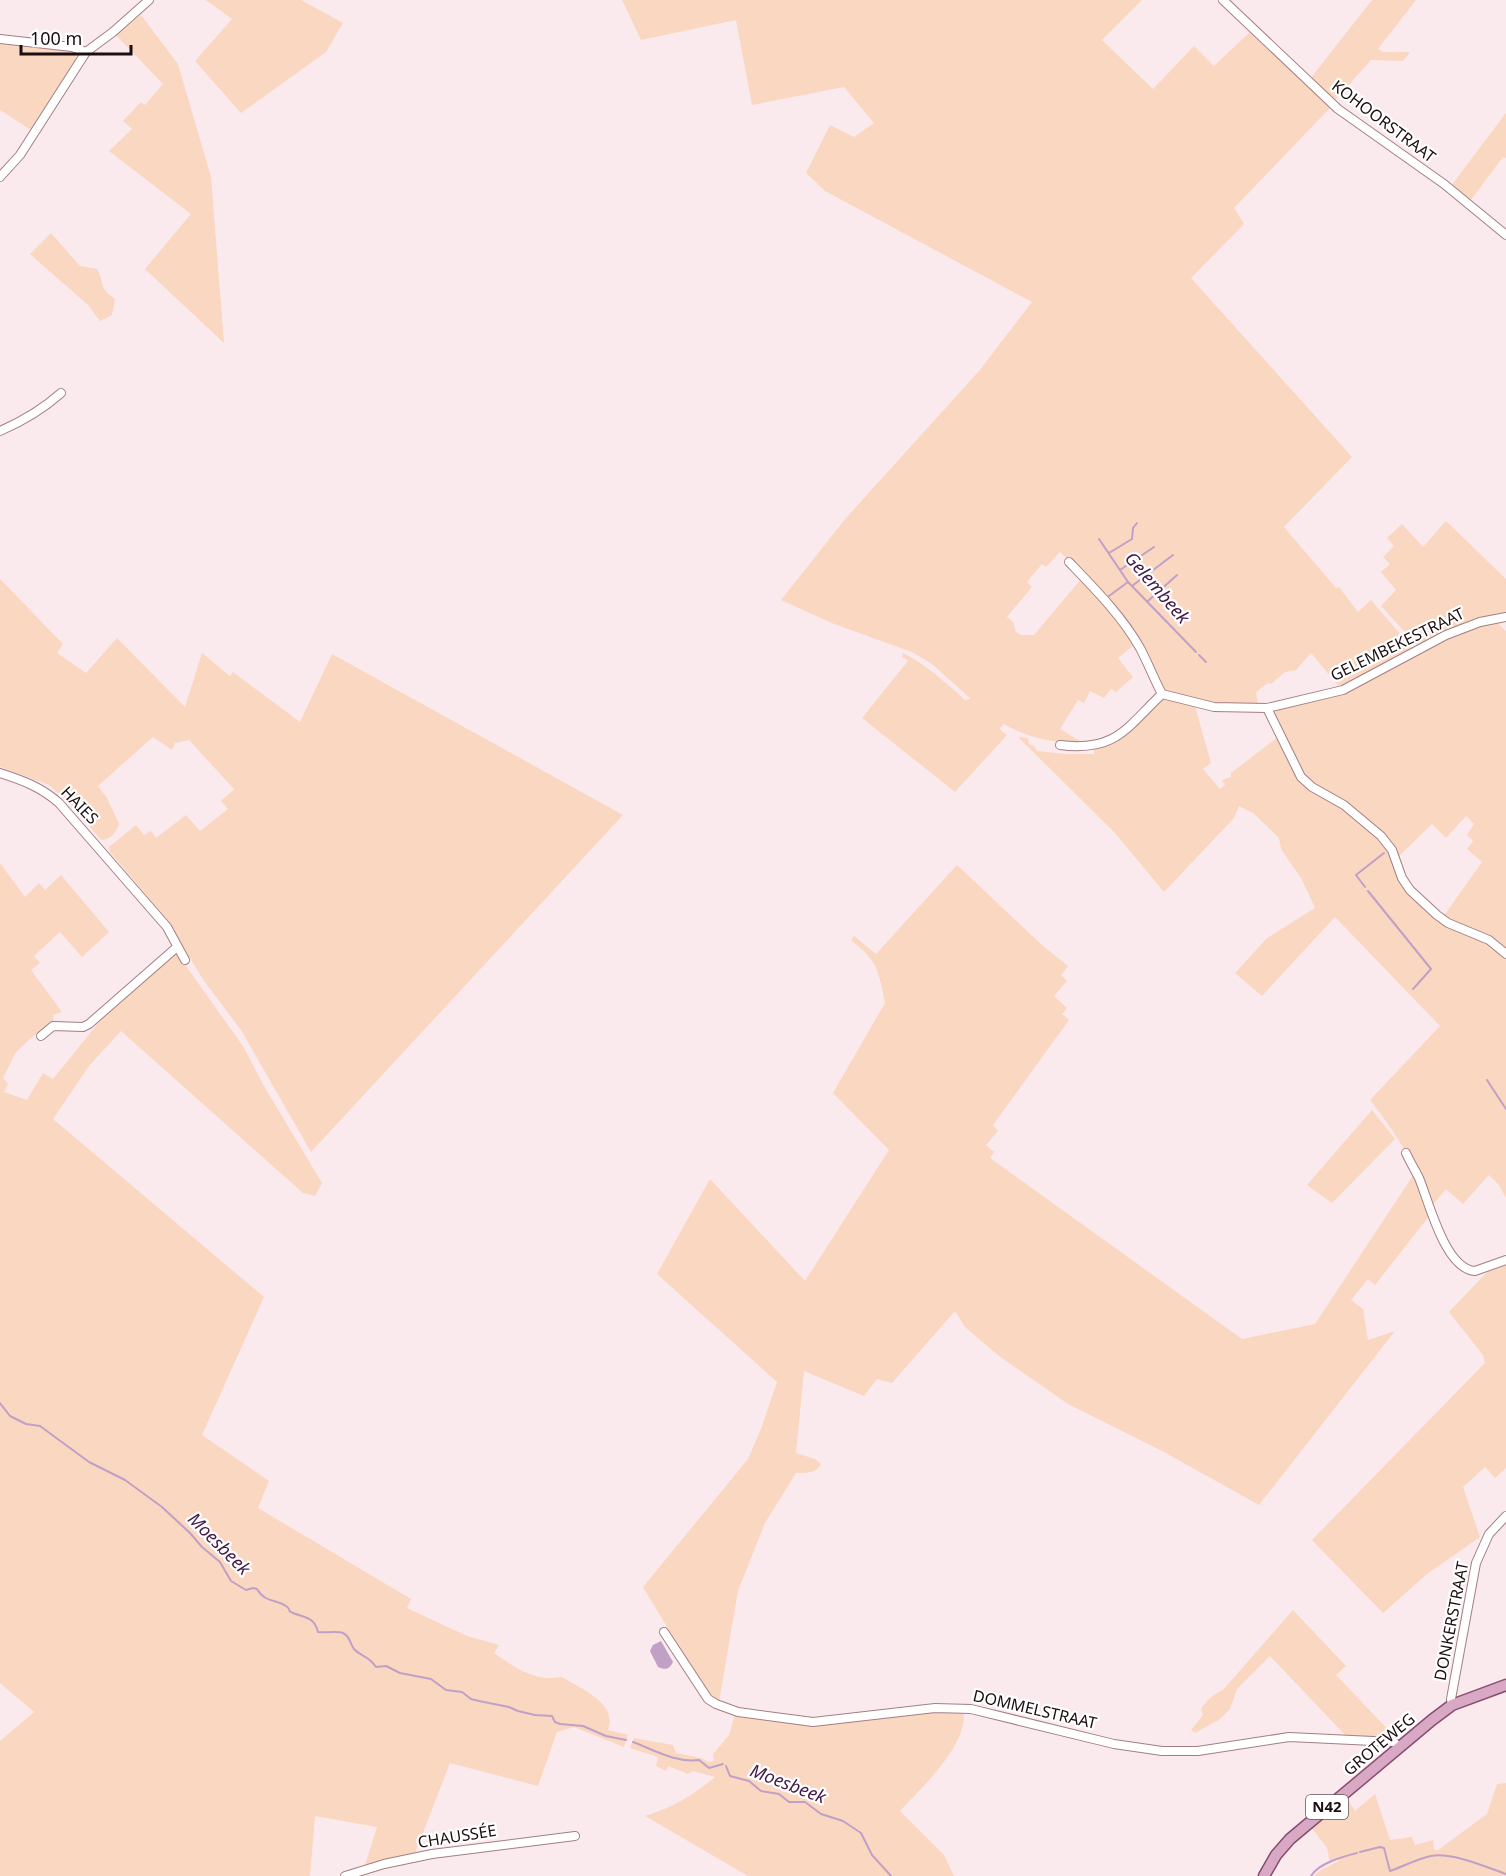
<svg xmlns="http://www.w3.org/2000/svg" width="1506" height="1876" font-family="'Noto Sans',sans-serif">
	<rect width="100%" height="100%" fill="#fbeaed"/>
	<g fill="#fad7c1">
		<path d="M206,0h95l42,23 -17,29 -85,61 -46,-52 37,-42z"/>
		<path d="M622,0h520l-40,40 51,49 41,-43 20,20 37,-35 80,76 -97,101 10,16 -53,54 161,179 -68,70 52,61 3,-1 19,25 13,-12 42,49 -73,39 -29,-35 -15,17 -11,2 -14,12 -3,-1 -12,9 2,13h-45l-46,-12 -5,-5 -18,-37 -60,-76 -24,-23 -14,15 -4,-3 -15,18 5,5 -25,30 6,5 3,10 5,3h13l48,-57 53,66 -17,14 15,19 -17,15 -5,-3 -7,9 -14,-7 -6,12 -6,-3 -18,29 20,12v4c-27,-3 -53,-7 -76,-21l-5,5 8,6 -52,57 -93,-74 45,-56 1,-2 -6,-3 1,-4c24,12 42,29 62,47l6,-1 -39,-35 -20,-12 -78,-28 -53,-24 65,-82 133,-147 53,-69 -207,-111 -19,-18 24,-48 24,12 20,-14 -30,-36 -92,18 -16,-85 -95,20z"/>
		<path d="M1372,0h44l-38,49 5,3h27l-7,9 -32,-1 -37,41 -24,-22z"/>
		<path d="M141,15l37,49 33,113 13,166 -79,-74 46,-55 -82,-63 23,-22 -9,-8 18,-19 4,3 18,-21 -47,-49z"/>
		<path d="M0,42l77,11 -2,10 -44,67 -31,-20z"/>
		<path d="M1506,113v45l-3,-1 -33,44 -19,-15z"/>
		<path d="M51,233l29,33 17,3c9,16 0,17 18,30l-3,16 -12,6 -12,-16 -58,-51z"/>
		<path d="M1446,521l60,58v33l-31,8 -57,26 -37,-40 15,-16 -15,-18 9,-8 -7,-7 11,-11 -7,-8 15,-14 21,23z"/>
		<path d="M0,579l63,65 -6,9 29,20 31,-35 68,69 17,-54 28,23 3,-4 67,50 32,-68 291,161 -312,337 -70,-122 -37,-49 -39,-64 -55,-65 -1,-5 27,-22 8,10 7,-4 5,7 30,-23 14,16 28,-22 -7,-8 13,-12 -45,-49 -14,3 -3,7 -19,-13 -55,49 9,12 12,26c-3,9 -9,16 -18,16l-27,-33 -25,-22 -49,-18z"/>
		<path d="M1496,622l10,9v567l-7,-13 -10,-10 -26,29 -17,-15 -15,18c-14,-40 -34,-73 -61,-107l70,-74 -105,-109 -73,79 -27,-23 32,-35 48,-30 -14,-30 -20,-29 -2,-11 -26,-25 -14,-7 -5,12 -70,74 -49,-59 -97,-96 10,1 1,6 5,2 3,5 30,3h27v-5l26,-9 41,-40 5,-1 29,7 16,57 -8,6 17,20 5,-4 -3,-5 9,-3v-4l47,-36 17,37 56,40 36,33 11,30 45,40 39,-55 -15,-13 6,-8 -6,-6 7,-11 -8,-8 -20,22 -14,-14 -35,34c-12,-42 -62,-52 -90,-79 -9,-9 -25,-49 -32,-62l1,-7 5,-3c20,-3 41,-5 59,-13 54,-22 99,-58 156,-72z"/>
		<path d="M0,863l25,34 14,-14 6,7 16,-15 48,57 -27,25 -22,-25 -26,24 6,7 -9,7 31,42 -9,3 1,7 -23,16 -15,14 -13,26 5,6 -4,8 23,8 16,-27 10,6 55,-68 68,-59 67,94 21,40 58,97 -7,13 -12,-3 -182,-162 -32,35 -36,53 211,178 -62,138 67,46 -11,27 153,91 -4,9 60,28 32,9 -5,8c22,15 39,29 68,24 18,12 56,25 46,53l20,5 -4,12 -50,-20 -17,5 -19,54 -88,-23 -36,93 -50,12 13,-41 -62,-11 -5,60h-310v-135l34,-29 -34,-29z"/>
		<path d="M957,865l85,80 26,21 -7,9 6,6 -13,15 13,12 -5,6 7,6 -76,105 5,6 -12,14 8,7 -4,6 252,181 73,-15 99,-150 16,41 -55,70 -7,-6 -17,21 12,9 5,31 27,-9 -136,174 -95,-53 -96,-48 -69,-48 -34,-29 -10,-16 -63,72 -15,-4 -13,17 -60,-25 -8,82 19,6 6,5c-5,10 -16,9 -25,9l-31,50 -27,68 -19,111 -7,-5 -10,-12 -59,-98 105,-128 13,-30 16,-47 -120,-108 53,-95 95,102 84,-131 -56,-57 52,-90 -4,-20 -6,-18 -9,-12 -15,-13 3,-4 22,18z"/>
		<path d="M1372,1110l23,29 -63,64 -25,-18z"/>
		<path d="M1506,1263v205l-11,10 -10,-11 -22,20 17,50 -53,37 -44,39 -71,-73 173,-177 -2,-8 -34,-43 41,-43z"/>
		<path d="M1293,1610l53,56 -10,9 61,64 -50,-2 -77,-81 -33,33 -7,20 -10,10 -25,14 -4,-3 12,-15 -2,-6c6,-9 12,-15 22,-19z"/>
		<path d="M963,1709c8,34 -42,79 -63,102l44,44 10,21h-206l-103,-60c26,-8 49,-21 70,-39l-22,-6 -5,3 -20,-8 -2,5 -10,-5 2,-9 -28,-9 4,-10 39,7 3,8 25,5 7,4 6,-1 -1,-7 16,-19 6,-21 114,6z"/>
		<path d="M1506,1783v93h-192l7,-6 18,-9 -1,-3 -8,4 -3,-14 -16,-21 36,-29 8,13 20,-17 15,46 22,-3 3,8 18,-5 1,10h4l49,-36 10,-30z"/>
	</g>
	<path fill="#c1a0c6" d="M661,1641l12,21c-4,8 -8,8 -15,5l-8,-16 3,-6z"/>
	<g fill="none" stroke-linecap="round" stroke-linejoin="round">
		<g stroke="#c1a0c6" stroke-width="2">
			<path d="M1099,539l29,43 68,70"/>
			<path d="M1109,553l23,-14 1,-11 4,-5"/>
			<path d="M1120,570l34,-23"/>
			<path d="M1132,586l41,-31"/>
			<path d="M1109,596l19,-14"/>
			<path d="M1148,601l29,-26"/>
			<path d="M1199,655l7,7"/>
			<path d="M1365,887l-9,-12 28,-22"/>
			<path d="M1368,891l63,78 -18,20"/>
			<path d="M1487,1080l19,29"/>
			<path d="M0,1403l10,13 16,8 14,2 49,36 36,18 37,27 28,26 12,14 18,15 11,19 15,9 7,-2 4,1c8,14 19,10 29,17 7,5 -1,3 7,7 13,5 21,4 25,19 7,1 19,-1 25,1 7,3 7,11 11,16 7,8 14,6 22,18l10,-1 14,7 31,6 15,11 16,2 9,7 8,2 30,6 9,4 17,4 17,1 3,6 5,2 23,2 23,10 20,4"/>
			<path d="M633,1742c21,8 43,21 66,18l10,8 14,-4"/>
			<path d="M726,1766l4,10 19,5 12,10 18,3 10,8h16l16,12 22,7 18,12 11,22 19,21"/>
			<path d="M1360,1852l20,-5 4,1 6,23c14,-5 27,-12 41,-15 21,-4 55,11 75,18"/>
			<path d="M1311,1876c8,-13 31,-19 46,-23"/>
		</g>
		<g stroke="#a27f84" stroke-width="10">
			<g id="minor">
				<path d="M1223,0l115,109 106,75 62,51"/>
				<path d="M0,39l72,8 14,5"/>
				<path d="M0,177l20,-22 66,-103 27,-20 36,-32"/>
				<path d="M0,431c23,-10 42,-21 61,-38"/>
				<path d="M1069,562c25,26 53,54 71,86 8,15 14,31 22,46l52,13 53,1 76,-18 103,-55 34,-13 26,-5"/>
				<path d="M1267,708l34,69 11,10 32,18 37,31 11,14 10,28 8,12 27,25 11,8 41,17 17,14"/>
				<path d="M1060,745c56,7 66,-17 102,-51"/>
				<path d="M0,773c22,7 41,14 59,30l108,124 18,33"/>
				<path d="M41,1036l12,-10 30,1 6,-3 88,-77"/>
				<path d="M1406,1153c4,9 9,17 13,25 10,24 26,91 56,93l31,-11"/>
				<path d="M664,1632l44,67 8,5 22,8 75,10 122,-14 36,1 143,35 48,7h36l91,-14 105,5 5,5"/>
				<path d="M1452,1705l-1,-6 25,-136 13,-29 17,-18"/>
				<path d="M345,1876l39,-12 48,-10 143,-18"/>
			</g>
		</g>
		<g stroke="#874d6d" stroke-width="13">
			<path id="major" d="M1264,1876l12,-21 14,-16 142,-119 20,-15 54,-20"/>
		</g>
		<use href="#minor" stroke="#fff" stroke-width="8"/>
		<use href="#major" stroke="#d9a8c5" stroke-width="10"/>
	</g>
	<g text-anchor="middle" stroke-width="4.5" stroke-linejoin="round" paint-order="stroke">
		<rect fill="#fff" stroke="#605759" stroke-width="1.5" x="1306" y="1795" width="42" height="24" rx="4.5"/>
		<g font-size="15" font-weight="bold" fill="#1c0f12">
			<text x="1327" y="1812">N42</text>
		</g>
		<g font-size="16" fill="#1c0f12" stroke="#fff">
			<text transform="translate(1384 121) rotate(37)" y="6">KOHOORSTRAAT</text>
			<text transform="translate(1397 644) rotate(-26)" y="6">GELEMBEKESTRAAT</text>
			<text transform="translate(80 805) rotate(46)" y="6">HAIES</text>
			<text transform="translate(1451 1621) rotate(-79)" y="6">DONKERSTRAAT</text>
			<text transform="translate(1035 1709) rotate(13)" y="6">DOMMELSTRAAT</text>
			<text transform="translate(1379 1744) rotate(-40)" y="6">GROTEWEG</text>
			<text transform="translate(457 1836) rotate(-9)" y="6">CHAUSSÉE</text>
		</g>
		<g font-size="18" font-style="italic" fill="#431949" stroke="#fff">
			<text transform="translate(1157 588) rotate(49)" y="6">Gelembeek</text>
			<text transform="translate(219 1544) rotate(45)" y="6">Moesbeek</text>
			<text transform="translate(788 1784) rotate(21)" y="6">Moesbeek</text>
		</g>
	</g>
	<path d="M21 45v9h110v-9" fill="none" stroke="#1c0f12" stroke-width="3"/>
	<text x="30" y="45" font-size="18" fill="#1c0f12" stroke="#ffffff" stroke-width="4.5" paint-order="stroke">100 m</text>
</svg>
